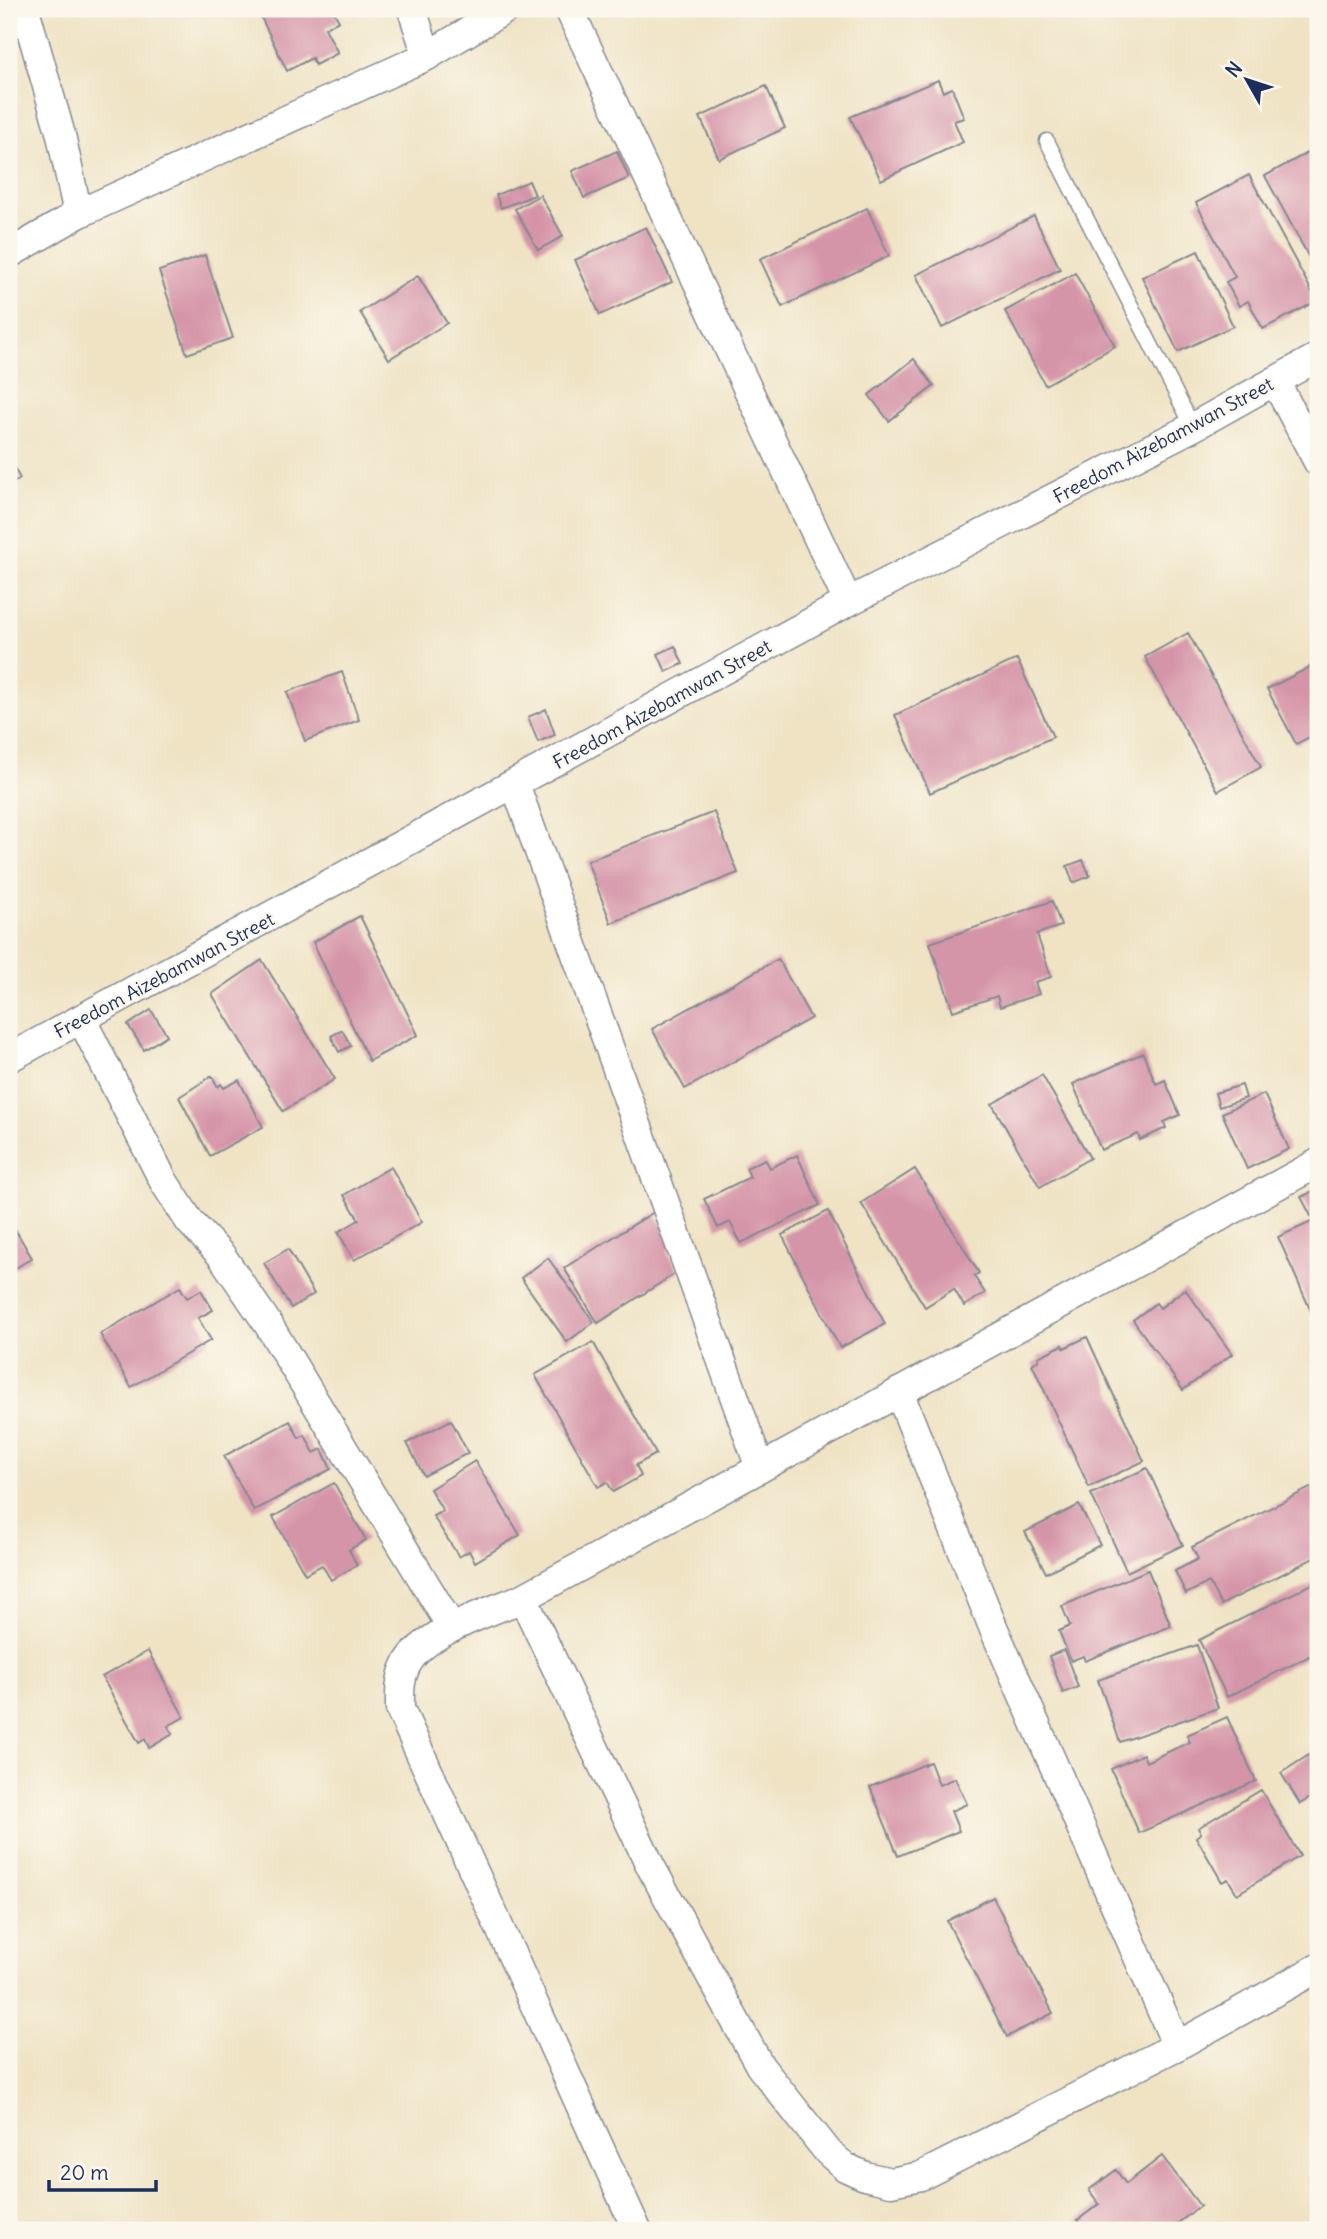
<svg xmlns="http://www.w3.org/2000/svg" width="1327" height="2239" font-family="Delius,sans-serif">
	<rect width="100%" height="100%" fill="#fbf7ec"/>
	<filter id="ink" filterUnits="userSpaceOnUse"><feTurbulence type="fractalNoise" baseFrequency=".0143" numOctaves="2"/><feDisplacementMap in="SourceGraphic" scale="14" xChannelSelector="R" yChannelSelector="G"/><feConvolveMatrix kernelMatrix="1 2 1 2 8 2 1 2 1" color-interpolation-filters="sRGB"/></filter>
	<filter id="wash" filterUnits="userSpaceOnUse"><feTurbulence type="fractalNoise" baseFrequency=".00686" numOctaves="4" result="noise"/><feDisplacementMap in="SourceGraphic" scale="28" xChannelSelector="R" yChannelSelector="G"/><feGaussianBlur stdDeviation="1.57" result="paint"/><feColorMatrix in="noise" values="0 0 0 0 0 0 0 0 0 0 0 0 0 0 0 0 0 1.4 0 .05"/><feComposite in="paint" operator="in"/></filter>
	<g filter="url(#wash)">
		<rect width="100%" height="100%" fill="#efe3c4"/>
		<g id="blocks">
			<g fill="#d595a9">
				<path d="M257,9h75l7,12 -14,7 13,25 -23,12 -3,-7 -25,13z"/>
				<path d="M938,80l5,12 9,-4 12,30 -10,3 9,21 -82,38 -31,-63z"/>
				<path d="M766,86l19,42 -66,31 -19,-42z"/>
				<path d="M1316,148l2,5v121l-53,-98z"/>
				<path d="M617,151l12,27 -45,20 -12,-27z"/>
				<path d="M1249,175l68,126 -54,28 -15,-28 -9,5 -13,-24 9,-5 -39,-74z"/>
				<path d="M529,181l6,14 -34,13 -5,-13z"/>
				<path d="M540,195l23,41 -25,14 -23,-41z"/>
				<path d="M867,208l22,48 -107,51 -22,-48z"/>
				<path d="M1034,216l26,53 -118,59 -26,-53z"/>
				<path d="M646,227l26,55 -72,33 -25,-55z"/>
				<path d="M1198,251l35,75 -55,26 -36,-75z"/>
				<path d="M205,255l28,83 -46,16 -28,-83z"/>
				<path d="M1075,273l40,73 -70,39 -40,-74z"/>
				<path d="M418,276l29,47 -58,36 -29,-47z"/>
				<path d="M914,359l20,27 -45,35 -20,-26z"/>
				<path d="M9,457l11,22 -11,6z"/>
				<path d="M1188,633l73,134 -43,24 -73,-134z"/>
				<path d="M675,646l8,18 -17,8 -8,-18z"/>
				<path d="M1017,659l36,78 -123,56 -35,-78z"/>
				<path d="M1318,663v70l-22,11 -29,-55z"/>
				<path d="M342,672l17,48 -54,21 -18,-49z"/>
				<path d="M546,709l9,26 -17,7 -10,-25z"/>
				<path d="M714,812l24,61 -127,50 -24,-62z"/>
				<path d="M1083,860l7,16 -17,7 -6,-17z"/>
				<path d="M1052,901l9,25 -24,8 14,43 -16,5 4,12 -39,13 -3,-11 -44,15 -23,-68z"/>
				<path d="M360,916l58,119 -49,26 -56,-119z"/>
				<path d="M778,959l33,59 -126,71 -33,-60z"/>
				<path d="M262,960l73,119 -52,32 -71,-117z"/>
				<path d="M151,1010l16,25 -23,15 -16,-25z"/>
				<path d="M342,1030l9,16 -12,6 -8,-16z"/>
				<path d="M1143,1053l13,31 9,-4 15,35 -16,7 2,6 -26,12 -2,-6 -37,16 -28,-66z"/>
				<path d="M1042,1075l48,83 -50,29 -48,-83z"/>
				<path d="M212,1076l6,11 3,-3 3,4 15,-8 24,47 -53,29 -31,-59z"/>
				<path d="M1242,1085l4,13 -27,9 -4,-14z"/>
				<path d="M1264,1094l25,55 -42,20 -25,-56z"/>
				<path d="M797,1155l23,50 -79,38 -11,-21 -12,6 -14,-29 46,-22 -4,-9 19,-9 5,9z"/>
				<path d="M391,1167l31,55 -68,38 -16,-28 21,-12 -15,-25z"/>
				<path d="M915,1169l64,104 -5,3 11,17 -21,13 -10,-17 -29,18 -64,-104z"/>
				<path d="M1318,1189v24l-7,3 -10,-19z"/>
				<path d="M828,1211l57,113 -45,24 -58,-113z"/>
				<path d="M654,1212l21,34 -8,5 12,20 -81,52 -34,-55z"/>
				<path d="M9,1219l23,39 -23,14z"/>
				<path d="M1318,1219v108l-40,-90z"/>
				<path d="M288,1249l26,45 -23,14 -27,-45z"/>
				<path d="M548,1258l46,64 -27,20 -46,-64z"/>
				<path d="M180,1287l7,11 14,-8 12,20 -15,8 13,22 -80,47 -31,-53z"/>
				<path d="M1185,1289l47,65 -49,36 -50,-70 23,-17 4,5z"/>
				<path d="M1087,1337l57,124 -55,26 -57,-123 7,-4 -1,-3 25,-12 1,3z"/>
				<path d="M593,1342l63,112 -20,11 5,11 -28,16 -6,-10 -9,5 -63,-112z"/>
				<path d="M451,1420l17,33 -44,23 -17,-33z"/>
				<path d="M290,1421l9,17 6,-3 9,18 8,-4 9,20 -77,42 -30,-55z"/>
				<path d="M475,1461l45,74 -45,27 -6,-11 -10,6 -26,-41 10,-5 -13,-22z"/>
				<path d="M1147,1468l36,77 -56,27 -36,-78z"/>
				<path d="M334,1483l32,57 -17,10 8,15 -26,15 -9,-15 -17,9 -32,-57z"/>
				<path d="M1318,1484v72l-97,49 -12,-23 -23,12 -11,-23 23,-12 -6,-12z"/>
				<path d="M1079,1505l21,40 -54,28 -21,-41z"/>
				<path d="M1148,1570l23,56 -86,35 -2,-5 -12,5 -12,-30 11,-5 -8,-20z"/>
				<path d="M1318,1581v71l-91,45 -28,-57z"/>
				<path d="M1197,1645l21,63 -98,34 -22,-62z"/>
				<path d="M1064,1650l14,37 -15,6 -14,-37z"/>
				<path d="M148,1651l36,66 -16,9 5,8 -24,14 -4,-9 -6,4 -37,-66z"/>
				<path d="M1227,1717l29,64 -117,52 -28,-64 32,-15 3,8 44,-20 -3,-7z"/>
				<path d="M1318,1749v44l-18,11 -19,-31z"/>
				<path d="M930,1762l9,23 16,-7 12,26 -16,7 8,20 -61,25 -28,-69z"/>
				<path d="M1261,1790l39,66 -63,38 -9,-15 -6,3 -26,-45 5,-4 -3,-5z"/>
				<path d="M993,1897l60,116 -46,24 -60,-116z"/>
				<path d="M1162,2156l38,50 -31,24h-84l-7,-10 21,-16 -10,-14 27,-20 10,14z"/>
			</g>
		</g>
	</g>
	<g filter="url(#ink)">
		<use href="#blocks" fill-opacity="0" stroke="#858991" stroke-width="2"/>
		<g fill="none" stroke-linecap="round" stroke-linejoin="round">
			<g stroke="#858991" stroke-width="17">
				<path id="lane" d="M1047,141l146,286"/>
			</g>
			<g stroke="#858991" stroke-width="31">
				<g id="street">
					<path d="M25,9l36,126 17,79"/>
					<path d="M412,9l15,47"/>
					<path d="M569,9l279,593"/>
					<path d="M9,254l69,-40 349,-158 79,-47"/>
					<path d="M1275,381l43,81"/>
					<path d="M515,784l245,684"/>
					<path d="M82,1020l82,162 26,40 31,33 47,69 184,304"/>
					<path d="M9,1058l839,-456 345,-175 125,-70"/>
					<path d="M899,1392l94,235 184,419"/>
					<path d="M523,1598l128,269 109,199 68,86 17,15 20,9 26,6 30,-6 256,-130 141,-78"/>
					<path d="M637,2230l-237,-521c0,-14 -1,-29 6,-43 17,-34 83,-54 117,-68l795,-435"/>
				</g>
			</g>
			<use href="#lane" stroke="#fff" stroke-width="14"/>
			<use href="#street" stroke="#fff" stroke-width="28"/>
		</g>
	</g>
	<g text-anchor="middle" stroke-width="5" stroke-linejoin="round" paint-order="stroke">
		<g font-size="19" fill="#1b2f5e" stroke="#fbf7ec">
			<text transform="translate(1163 440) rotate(-28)" y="7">Freedom Aizebamwan Street</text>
			<text transform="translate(662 704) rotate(-29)" y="7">Freedom Aizebamwan Street</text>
			<text transform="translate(164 975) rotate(-28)" y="7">Freedom Aizebamwan Street</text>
		</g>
	</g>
	<rect width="1327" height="2239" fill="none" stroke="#fbf7ec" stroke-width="35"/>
	<g transform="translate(1247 80) rotate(309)" stroke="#fbf7ec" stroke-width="5" paint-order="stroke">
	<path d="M0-5L12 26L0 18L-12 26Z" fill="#1b2f5e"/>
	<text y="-10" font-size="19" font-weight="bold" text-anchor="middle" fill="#1b2f5e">N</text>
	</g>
	<path d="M49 2180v10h107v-10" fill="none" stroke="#1b2f5e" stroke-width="3.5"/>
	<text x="60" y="2180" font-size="21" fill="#1b2f5e" stroke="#fbf7ec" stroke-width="5" paint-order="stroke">20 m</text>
</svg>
